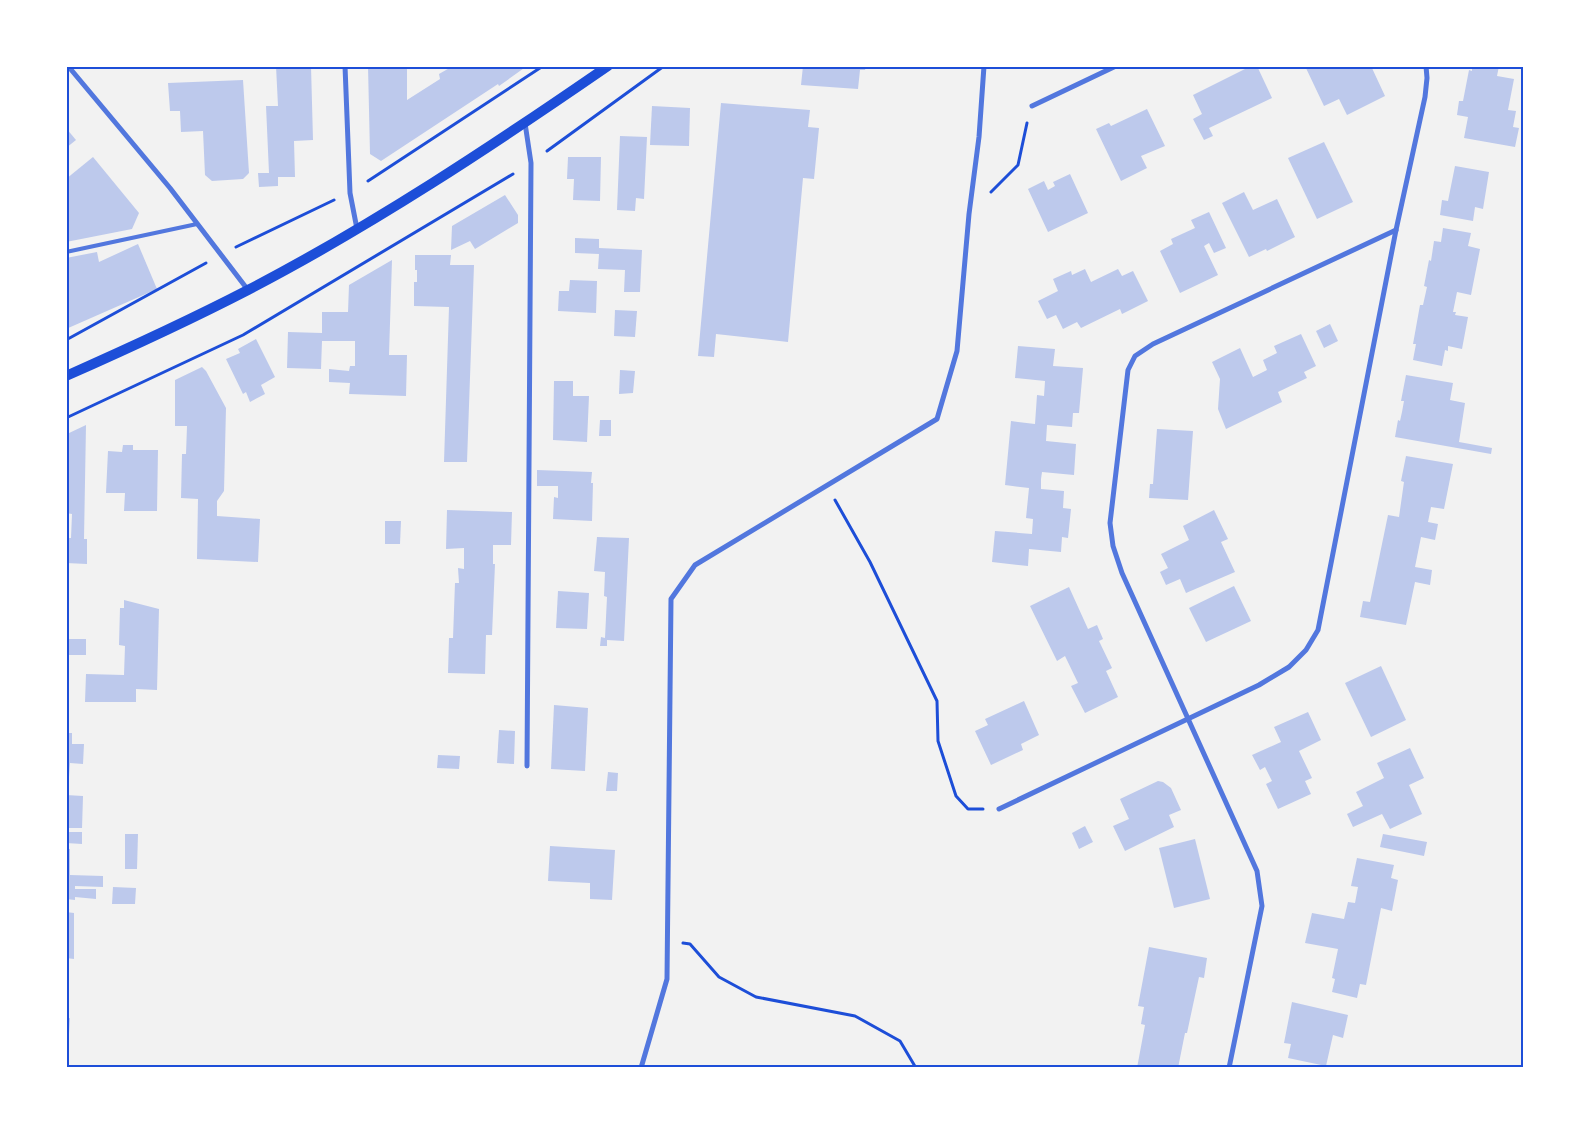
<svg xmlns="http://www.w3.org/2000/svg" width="1589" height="1134" font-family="Mulish,sans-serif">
	<rect width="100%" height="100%" fill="#f2f2f2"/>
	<g fill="#bdc9ec">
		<path d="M276,66h35l2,74 -19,1 1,36h-17v9l-19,1 -1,-14h11l-3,-67h12z"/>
		<path d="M368,66h39v34l33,-21 -1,-5 14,-8h74l-28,20 -1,-2 -117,77 -11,-7z"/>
		<path d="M803,66h63l-1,4h-5l-2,19 -57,-4z"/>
		<path d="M1251,66h6l15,32 -63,30 4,8 -9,4 -11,-21 9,-5 -9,-19z"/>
		<path d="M1305,66h66l14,30 -38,19 -8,-16 -15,7z"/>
		<path d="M1472,66h27l-2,10 17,3 -6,31 8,1 -3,16 6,1 -4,19 -51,-9 4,-21 -11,-2 2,-14h4l6,-31 3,1z"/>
		<path d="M243,80l6,93 -6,6 -31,2 -7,-6 -2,-44 -22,1 -1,-21h-10l-2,-28z"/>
		<path d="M721,103l89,7 -2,17 11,1 -5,51 -11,-1 -15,164 -72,-8 -2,23 -16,-1z"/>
		<path d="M652,106l38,2 -1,38 -39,-1z"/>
		<path d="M1147,109l18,37 -24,10 6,12 -26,13 -25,-52 13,-6 2,3z"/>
		<path d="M66,128l10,12 -10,8z"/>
		<path d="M620,136l27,1 -3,62 -8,-1 -1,13 -18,-1z"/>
		<path d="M1324,142l29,60 -36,17 -29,-61z"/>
		<path d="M93,157l46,56 -7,16 -66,13v-63z"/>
		<path d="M568,157h33l-1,44 -27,-1 1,-21h-7z"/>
		<path d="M1455,166l34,6 -6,37 -8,-2 -2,14 -33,-6 2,-15 6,1z"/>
		<path d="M1070,174l18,39 -40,19 -20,-43 16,-8 4,9 7,-4 -2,-4z"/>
		<path d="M1244,192l9,18 24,-11 18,38 -28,14 -1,-2 -17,8 -27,-54z"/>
		<path d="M505,195l13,20v8l-43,26 -5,-8 -19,9 1,-24z"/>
		<path d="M1209,212l17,36 -12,5 -5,-10 -5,3 14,29 -38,18 -20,-42 13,-7 -2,-5 24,-11 -4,-8z"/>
		<path d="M1443,228l28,5 -3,13 12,3 -9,46 -14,-3 -4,20h3l-1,3 13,2 -6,32 -14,-3v5l-3,-1 -3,16 -29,-6 3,-16h-3l7,-39h3l4,-18 -3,-1 5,-26 2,1 3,-20 7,1z"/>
		<path d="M575,238l24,1v9l43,2 -2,42h-16l1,-22 -27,-1 1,-15 -24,-1z"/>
		<path d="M138,244l19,45 -91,40v-71l31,-6 2,10z"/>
		<path d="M415,255h36l-1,10h24l-7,197h-23l5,-155 -35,-1v-24h3v-12h-2z"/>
		<path d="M392,260l-3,95h18l-1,41 -57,-2 1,-11 -21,-1v-13l20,2 1,-5h5v-25h-33l-1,28 -34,-1 1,-36 34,1v-21h26l1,-27z"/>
		<path d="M1085,269l6,13 27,-13 4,7 11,-5 15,30 -26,13 -2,-5 -39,19 -4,-6 -14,7 -7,-14 -9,4 -9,-18 20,-10 -5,-12 18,-8 1,4z"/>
		<path d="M570,280l27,1 -1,32 -38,-2 1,-20h10z"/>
		<path d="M615,310l22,1 -2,26 -21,-1z"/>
		<path d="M1330,324l8,17 -14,7 -8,-17z"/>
		<path d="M1301,334l15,32 -12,6 3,6 -29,14 4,10 -56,27 -8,-20 2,-30 -8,-17 28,-14 13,29 14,-7 -4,-10 14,-7 -3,-7z"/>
		<path d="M256,339l19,38 -14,8 4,9 -15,8 -4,-10 -3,2 -17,-35 14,-6 -2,-4z"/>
		<path d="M1018,346l37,3 -2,17 30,2 -4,45h-6l-1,14 -25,-2 -1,16 30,3 -2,31 -32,-3 -1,7v10l23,2 -1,17 8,1 -3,29 -6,-1 -1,15 -32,-3 -1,17 -36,-4 3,-31 37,3 1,-15 -7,-1 3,-30 -24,-3 6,-64 24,3 2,-29 7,1 1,-15 -30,-3z"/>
		<path d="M202,367l4,4 20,37 -2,83 -7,10v15l43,3 -2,43 -61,-3 1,-60 -17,-1 1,-44h4l1,-28h-12v-46z"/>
		<path d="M620,370l15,1 -2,22 -14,1z"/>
		<path d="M1406,375l47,8 -3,17 15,3 -6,39 33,6 -1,6 -96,-17 3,-17 2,1 2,-9 2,-11h-3z"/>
		<path d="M554,381h19v15h16l-2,46 -34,-2z"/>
		<path d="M600,420h11v16h-12z"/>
		<path d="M86,425l-2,114h3v25l-21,-1v-25h5l1,-24 -6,-1 1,-79z"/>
		<path d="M1157,429l36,2 -5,69 -39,-2 1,-14h3z"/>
		<path d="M123,445h10v5h25l-1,61h-33l1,-18h-19l2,-42 14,1z"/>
		<path d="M1406,456l47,8 -9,45 -13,-2 -3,15 10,2 -3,16 -14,-3 -6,30 17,3 -2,15 -15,-3 -9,43 -46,-8 3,-16 7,1 18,-87 11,2 5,-35 -3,-1z"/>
		<path d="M537,470l55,2 -1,11h2l-1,38 -39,-2 1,-22 4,1v-12h-21z"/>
		<path d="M447,510l65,2 -1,33h-18v19h2l-3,71h-6l-1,39 -37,-1 1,-35h4l2,-55h4l-1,-15 6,1v-21l-18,1z"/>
		<path d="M1214,510l14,29 -7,3 14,30 -49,21 -6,-14 -14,6 -6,-13 8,-4 -7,-14 28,-14 -6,-14z"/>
		<path d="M385,521h16l-1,23h-15z"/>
		<path d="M597,537l32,1 -5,103 -17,-1v6h-7l1,-9 4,1 2,-41 -3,-1 1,-24 -11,-1z"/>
		<path d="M1234,586l17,35 -45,21 -17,-34z"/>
		<path d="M1069,587l19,42 9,-4 6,14 -4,2 13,27 -6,3 12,26 -33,16 -14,-27 7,-3 -13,-27 -8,5 -27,-55z"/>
		<path d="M558,591l31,2 -2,36 -31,-1z"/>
		<path d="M124,600l35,9 -2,81 -21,-1v13h-51l1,-28 38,1 1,-29 -6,-1 1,-37h4z"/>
		<rect x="66" y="639" width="20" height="16"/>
		<path d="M1381,666l25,54 -35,17 -26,-54z"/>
		<path d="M1024,701l15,34 -18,9 2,6 -32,15 -16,-34 13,-6 -3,-6z"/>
		<path d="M554,705l34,3 -3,63 -34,-2z"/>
		<path d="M1308,712l13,28 -22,11 13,27 -7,3 6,13 -33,15 -12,-25 6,-3 -7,-14 -5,3 -8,-15 29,-13 -7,-15z"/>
		<path d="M499,730l16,1 -1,33 -17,-1z"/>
		<path d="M66,733h6v11h12l-1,20 -13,-1 -1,14h-3z"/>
		<path d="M1410,748l14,30 -15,7 13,29 -32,15 -8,-15 -29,13 -6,-13 16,-8 -7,-14 28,-14 -7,-15z"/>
		<path d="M438,755l22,1 -1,13 -22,-1z"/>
		<path d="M608,772l10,1 -1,18h-11z"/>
		<path d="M1158,781l5,1 8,6 10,22 -12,5 5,12 -49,24 -12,-25 16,-7 -9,-20z"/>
		<path d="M66,795l17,1 -1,32h-16z"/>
		<path d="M1085,826l8,16 -14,7 -7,-16z"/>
		<path d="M66,832h16v12l-16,-1z"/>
		<path d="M125,834h13l-1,35h-12z"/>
		<path d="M1383,834l44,8 -3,14 -44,-9z"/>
		<path d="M1195,839l15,60 -36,9 -15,-60z"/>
		<path d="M550,846l65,4 -3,50 -22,-1v-16l-42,-2z"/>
		<path d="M66,849h4v26l33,1v11l-28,-1v3h21v10l-21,-2v3l-9,-1z"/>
		<path d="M1357,858l37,7 -3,13 7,2 -6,31 -11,-3 -15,77 -6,-1 -3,14 -25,-6 3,-13 -3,-1 6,-29 -33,-6 7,-30 32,6 4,-17 7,1 3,-16 -7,-1z"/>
		<path d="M113,887l23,1 -1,16h-23z"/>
		<path d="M66,912l8,1v46l-8,-1z"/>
		<path d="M1149,947l58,11 -3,20 -5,-1 -12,56h-2l-7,35h-41l8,-43 -4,-1 3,-17 -6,-1z"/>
		<path d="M1292,1002l56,13 -5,23 -10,-3 -7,31 -38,-8 3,-14 -7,-1z"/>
		<path d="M70,1018l-1,16h-3v-15z"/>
	</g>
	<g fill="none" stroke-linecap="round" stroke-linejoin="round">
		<g stroke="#1d4ed8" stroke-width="3">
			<path d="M547,151l117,-85"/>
			<path d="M368,181l175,-115"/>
			<path d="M991,192l27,-27 9,-42"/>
			<path d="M236,247l98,-47"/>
			<path d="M66,340l140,-77"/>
			<path d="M66,418l177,-83 270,-161"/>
			<path d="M835,500l35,62 67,139 1,40 18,55 12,13h15"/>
			<path d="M683,943l7,1 29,33 37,20 99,19 45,25 16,27"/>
		</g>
		<path stroke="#5277de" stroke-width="4" d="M66,252l131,-28"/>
		<g stroke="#5277de" stroke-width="5">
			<path d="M68,66l102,122 78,102"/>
			<path d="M345,66l5,127 7,36"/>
			<path d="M1032,106l84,-40"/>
			<path d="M525,123l6,40 -4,603"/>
			<path d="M999,809l260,-124 30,-18 17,-17 12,-20 78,-400 29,-133 2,-19 -1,-12"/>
			<path d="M641,1068l26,-89 4,-380 24,-34 242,-146 20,-68 12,-137 10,-77 5,-71"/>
			<path d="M1229,1068l33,-162 -5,-35 -135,-298 -9,-27 -3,-23 18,-153 7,-14 18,-12 243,-114"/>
		</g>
		<path stroke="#1d4ed8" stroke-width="10" d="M66,376c61,-27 122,-55 182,-86 125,-65 244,-144 360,-224"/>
	</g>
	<rect width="1589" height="1134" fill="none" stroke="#ffffff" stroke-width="135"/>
	<rect x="68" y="68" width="1454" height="998" fill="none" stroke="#1d4ed8" stroke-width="2"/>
</svg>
